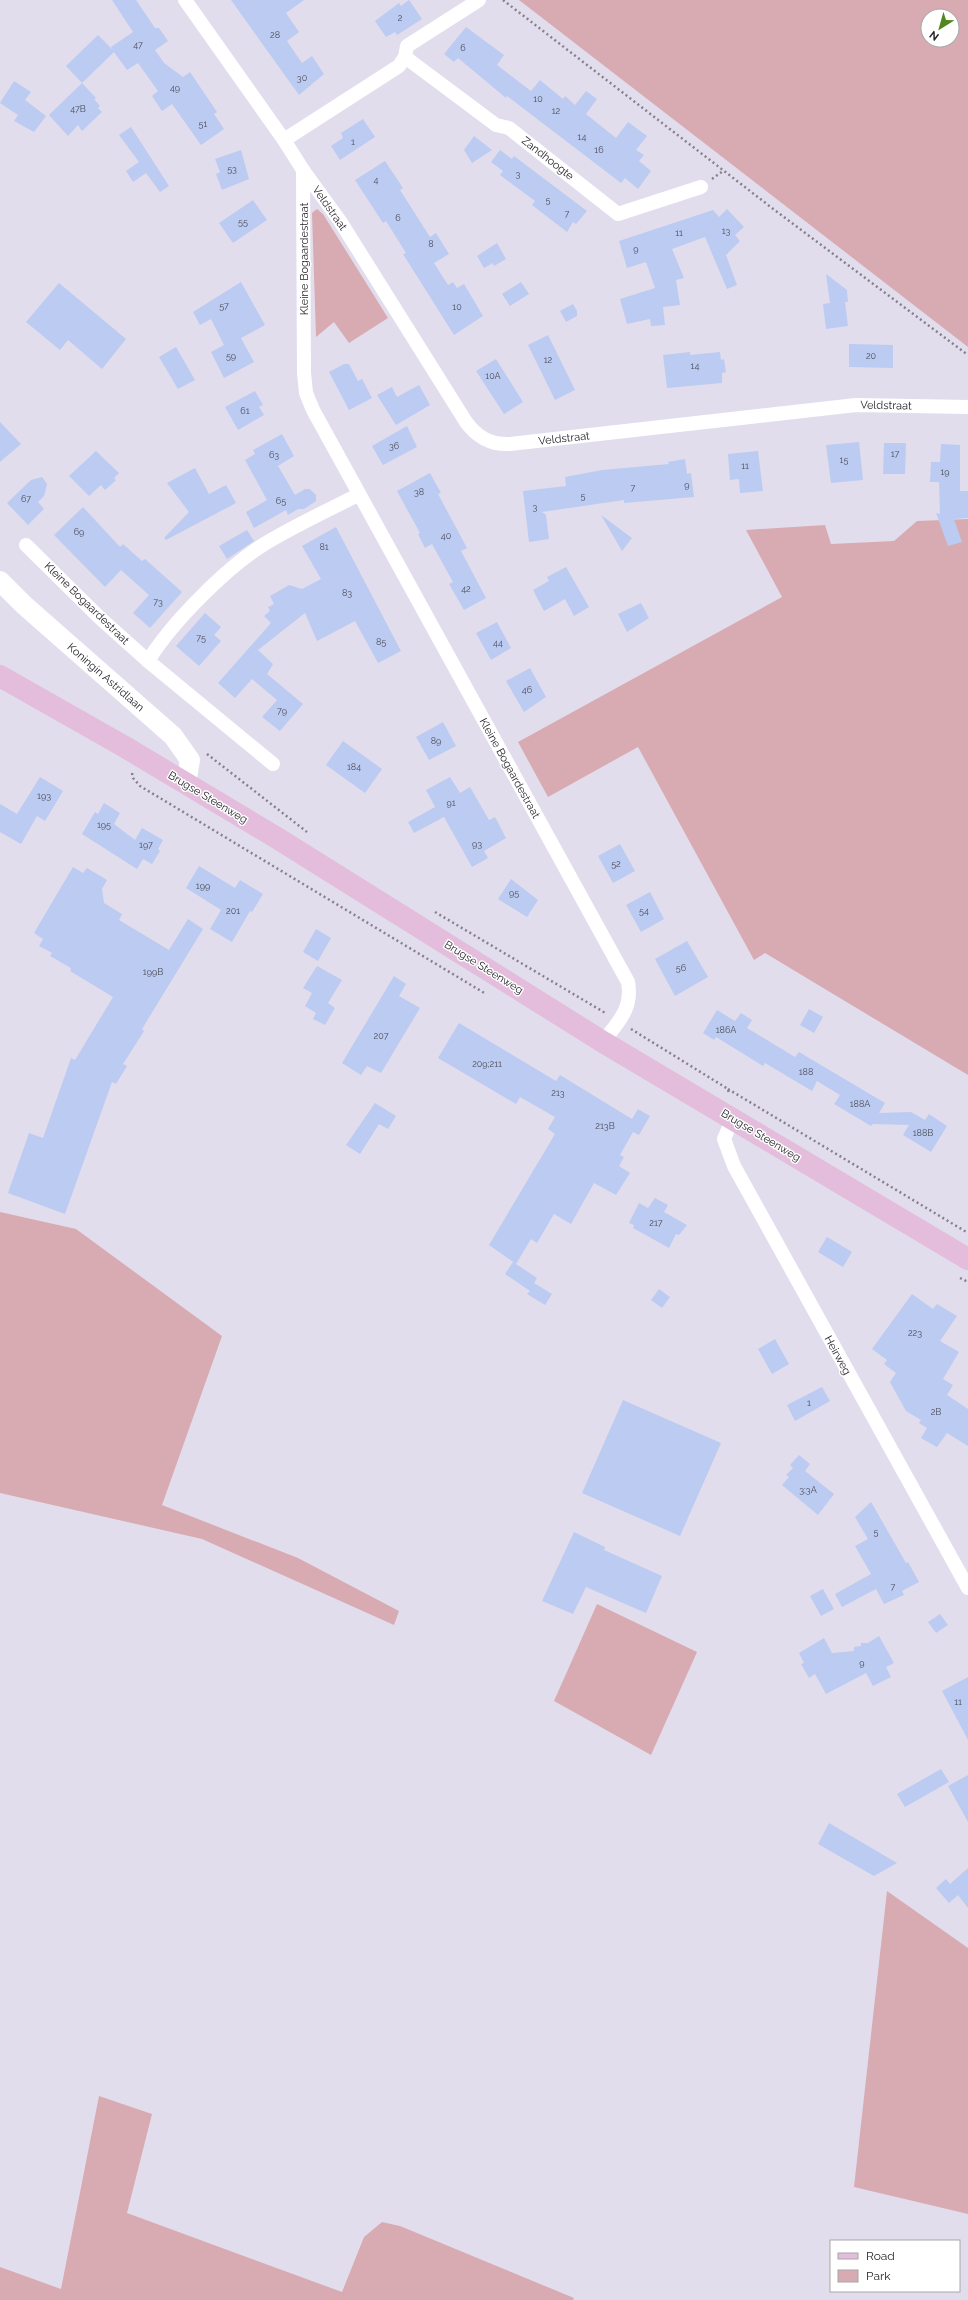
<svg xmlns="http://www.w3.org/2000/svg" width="968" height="2300" font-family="Raleway,sans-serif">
	<rect width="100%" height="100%" fill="#e2dded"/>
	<g fill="#d8abb2" fill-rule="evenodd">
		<path d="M519,0h449v347zM928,16h24v24h-24z"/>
		<path d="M317,209l6,5 65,104 -39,25 -15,-21 -18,15 -4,-124z"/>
		<path d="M968,519v556l-203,-122 -11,7 -116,-213 -90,50 -30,-55 264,-145 -36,-67 79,-5 6,19 63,-3 23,-20z"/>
		<path d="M0,1212l76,17 146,107 -60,169 136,53 101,53 -5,14 -192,-86 -202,-46z"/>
		<path d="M597,1604l100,48 -46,103 -97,-54z"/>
		<path d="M887,1891l81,57v266l-114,-27z"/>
		<path d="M99,2096l53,18 -25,99 215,79 22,-55 18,-15 18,4 174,72 -1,2h-573v-33l61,22z"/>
	</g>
	<g fill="#bccbf1">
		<path d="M112,0h24l19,28h4l9,13 -13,9 9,13 19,14 7,-5 27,40 -3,2 10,15 -23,16 -29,-41 -10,7 -10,-15 6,-5 -20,-28 -11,7 -13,-18 -32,31 -16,-17 32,-31 15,15 -2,-3 22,-15z"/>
		<path d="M231,0h73l-18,13 13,19 -12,9 15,22 10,-7 12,18 -25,21z"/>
		<path d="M409,0l13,19 -25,16 -2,-3 -9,5 -11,-16 24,-18 2,3z"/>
		<path d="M466,27l38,28 -7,10 34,26 9,-11 23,19 2,-3 10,9 11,-14 11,8 -11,15 30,24 12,-16 19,14 -11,14 8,5 -5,6 12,10 -13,18 -13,-11 -4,5 -114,-87 -1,2 -48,-40 -4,4 -10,-8z"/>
		<path d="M14,81l17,11 -6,8 21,16 -12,16 -20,-11 4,-6 -18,-12z"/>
		<path d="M82,83l14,15 -2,1 6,7 -2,2 4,4 -20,19 -4,-6 -10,11 -19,-21z"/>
		<path d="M363,119l12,18 -35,23 -9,-14 12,-8 -2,-5z"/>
		<path d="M131,127l38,59 -9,6 -14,-19 -13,9 -7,-11 13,-9 -20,-27z"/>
		<path d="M474,136l18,14 -20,13 -8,-13z"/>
		<path d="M241,150l8,29 -27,11 -6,-16 4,-2 -5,-13z"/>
		<path d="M500,150l12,9 2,-3 73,55 -11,13 -3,-2 -6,10 -35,-27 3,-4 -35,-26 3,-4 -12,-9z"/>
		<path d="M385,161l18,27 -3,2 30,47 6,-4 13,21 -15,9 14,22 5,-3 4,6 7,-4 19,32 -29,19 -51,-81 3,-1 -20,-32 -3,2 -28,-43z"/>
		<path d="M253,200l14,20 -34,23 -14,-20z"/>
		<path d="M727,209l17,18 -9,8 5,6 -14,14 11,30 -10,4 -22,-52 -33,12 12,29 -8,2 4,25 -17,2 2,18 -14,1 -1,-7 -23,5 -7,-25 35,-11 -9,-26 -19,6 -8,-27 94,-31 6,7z"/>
		<path d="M497,243l9,16 -12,7 -1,-3 -9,5 -7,-12z"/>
		<path d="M826,274l21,16 1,12h-3l3,24 -22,3 -3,-25 7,-1z"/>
		<path d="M241,282l24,43 -24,13 13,24 -30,16 -13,-26 13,-7 -13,-26 -11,6 -7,-13z"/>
		<path d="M521,282l8,12 -19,12 -8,-12z"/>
		<path d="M59,283l67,56 -24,30 -34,-29 -8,10 -34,-28z"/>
		<path d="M573,304l4,7v5l-11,6 -6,-11z"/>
		<path d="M548,335l27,55 -20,10 -27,-55z"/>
		<path d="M849,344l44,1v23l-44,-1z"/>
		<path d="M176,347l19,33 -17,9 -19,-32z"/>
		<path d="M690,352v3l30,-3 1,8 3,-1 2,13 -4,1v10l-55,5 -4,-33z"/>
		<path d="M496,359l27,43 -19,12 -28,-43z"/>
		<path d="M344,364h5l9,17 4,-2 10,19 -23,12 -20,-38z"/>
		<path d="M419,385l11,20 -34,20 -19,-30 15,-8 5,10z"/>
		<path d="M255,391l8,14 -4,2 5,8 -26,15 -13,-23z"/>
		<path d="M0,422l21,22 -21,18z"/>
		<path d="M407,426l10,21 -34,18 -11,-19z"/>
		<path d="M282,434l12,22 -16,10 17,29 10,-6h5l6,6v6l-12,8h-6l-10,6 -2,-5 -32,18 -8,-16 21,-12 -22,-40 10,-6 -2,-4z"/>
		<path d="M859,442l4,38 -32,3 -5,-38z"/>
		<path d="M884,443h22l-1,31h-22z"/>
		<path d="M941,444l19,1v46h8v27l-14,1 8,23 -14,4 -12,-33 4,1 -1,-32h-9l1,-20h9z"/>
		<path d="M96,451l23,22 -5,5 2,2 -11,10 -4,-5 -12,11 -20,-20z"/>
		<path d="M758,451l5,40 -23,2 -1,-14 -9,1 -2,-26z"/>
		<path d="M685,459l2,15 4,-1 3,24 -70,6v-3l-82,12 4,3 3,24 -20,3 -6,-51 43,-5 -1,-9 37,-7 67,-6 -1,-2z"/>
		<path d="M195,468l14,26 17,-9 10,18 -70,37 -2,-2 25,-26 -22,-29z"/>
		<path d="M430,473l11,20 -3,1 29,54 -6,3 25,47 -22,12 -15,-26 4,-2 -21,-38 -7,4 -7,-14 2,-1 -23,-42z"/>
		<path d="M42,477l5,7 -3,12 -6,6 6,7 -16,16 -21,-22 24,-23z"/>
		<path d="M83,507l37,40 3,-3 19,17 3,-2 37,33 -32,36 -17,-15 16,-18 -28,-25 -16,17 -51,-52z"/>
		<path d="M601,515l31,23 -10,13z"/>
		<path d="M336,527l65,124 -23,12 -23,-42 -38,20 -12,-28 -47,37 15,14 -6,10 36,30 -23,27 -18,-14 15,-17 -25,-21 -17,19 -17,-15 30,-34 1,1 -1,-1 23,-26 -7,-7 6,-5 -2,-4 6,-3 -4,-8 19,-11 13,4 19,-10 -19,-33z"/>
		<path d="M247,530l7,11 -27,18 -8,-13z"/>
		<path d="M566,567l23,40 -15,9 -9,-17 -21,12 -11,-21 16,-9 -2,-4z"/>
		<path d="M641,603l8,15 -22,14 -9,-18z"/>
		<path d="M205,613l16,14 -7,8 7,6 -22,25 -23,-20z"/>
		<path d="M497,622l14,26 -20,12 -15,-27z"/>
		<path d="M530,668l16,29 -22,15 -18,-31z"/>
		<path d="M443,722l13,24 -27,14 -13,-23z"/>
		<path d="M343,741l39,28 -17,24 -39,-28z"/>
		<path d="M40,777l23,14 -18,30 -8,-5 -16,28 -21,-12v-28l17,10z"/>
		<path d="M450,777l10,16 10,-6 19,33 6,-3 11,21 -22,13 4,7 -16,9 -28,-50 -30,16 -6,-11 27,-15 -9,-17z"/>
		<path d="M104,803l16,10 -6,11 21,16 7,-12 21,12 -5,9 2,2 -8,13 -9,-5 -6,10 -55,-35 13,-22 3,2z"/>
		<path d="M620,844l15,27 -22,12 -15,-27z"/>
		<path d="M199,866l36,22 5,-8 23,14 -11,18 -2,-1 -18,31 -22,-13 11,-19 -35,-22z"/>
		<path d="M73,867l10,6 4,-5 20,12 -5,9 2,14 18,11 -3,6 50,30 19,-31 15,10 -61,100 2,2 -21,33 4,2 -11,18 -4,-2 -47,132 -57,-21 21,-60 14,5 28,-80 4,2 38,-63 -43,-26 1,-3 -21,-12 2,-3 -13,-7 4,-7 -9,-6z"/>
		<path d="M511,879l27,21 -11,17 -29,-18z"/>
		<path d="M650,892l14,27 -23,13 -15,-27z"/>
		<path d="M316,929l15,9 -13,23 -15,-9z"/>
		<path d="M687,941l21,36 -33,19 -20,-37z"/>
		<path d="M317,966l25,14 -14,23 7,5 -10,17 -12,-6 3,-6 -11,-7 7,-13 -9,-5z"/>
		<path d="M394,976l12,8 -7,12 21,12 -39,65 -14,-7 -6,9 -19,-12z"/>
		<path d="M809,1009l14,8 -9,16 -14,-8z"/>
		<path d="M717,1010l18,11 6,-8 11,7 -5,8 48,29 4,-5 86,51 -6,10 32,-1 14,8 4,-6 18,12 -16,26 -28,-17 6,-10 -36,-1 -2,2 -37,-22 6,-9 -23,-14 -5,10 -47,-28 -2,3 -47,-29 -2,3 -11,-7z"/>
		<path d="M459,1023l97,58 4,-6 72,44 6,-10 12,7 -11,19 -6,-3 -13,23 4,2 -5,9 11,7 -14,22 -22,-12 -23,41 -17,-10 -17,29 -6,-4 -15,25 -27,-19 66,-111 -7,-5 7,-12 -35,-20 -4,7 -78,-46z"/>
		<path d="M375,1103l21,13 -8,13 -9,-5 -19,30 -14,-9z"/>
		<path d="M655,1198l13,7 -4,7 23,13 -8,10 -3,-1 -7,14 -36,-20 1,-3 -5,-2 10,-20 9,5z"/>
		<path d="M827,1237l25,15 -9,15 -25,-15z"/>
		<path d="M513,1262l24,16 -5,9 2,-4 18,11 -7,11 -18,-11 3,-3 -25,-17z"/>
		<path d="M659,1289l11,8 -8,11 -11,-8z"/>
		<path d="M912,1294l21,15 4,-5 20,12 -17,25 19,11 -16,27 10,6 -6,10 21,14v37l-21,-13 -10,14 -16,-9 6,-10 -8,-5 2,-3 -15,-9 -16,-29 6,-9 -12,-9 3,-4 -15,-11z"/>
		<path d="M775,1339l14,25 -17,10 -14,-25z"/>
		<path d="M822,1387l8,14 -35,20 -8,-16z"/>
		<path d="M623,1400l98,43 -41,93 -98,-43z"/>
		<path d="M799,1455l11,9 -5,7 29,23 -16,21 -36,-30 7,-8 -3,-2 7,-7 -3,-3z"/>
		<path d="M871,1502l35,61 2,-1 11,20 -17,9 2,4 -20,9 -8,-15 -34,18 -7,-13 36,-20 -16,-28 13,-7 -13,-22z"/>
		<path d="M574,1532l31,15 -1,3 58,26 -16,37 -60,-26 -13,27 -31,-13z"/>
		<path d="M823,1589l11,20 -13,7 -11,-20z"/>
		<path d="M940,1614l8,11 -12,8 -8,-11z"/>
		<path d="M879,1636l15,27 -8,4 5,10 -18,9 -7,-13 -40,21 -11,-20 -6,4 -8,-14 3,-1 -5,-10 25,-15 8,15 22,-2v-4l7,-1v-3h7z"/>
		<path d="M968,1677v63l-26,-49z"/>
		<path d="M941,1769l8,13 -44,25 -8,-13z"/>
		<path d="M968,1775v47l-20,-36z"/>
		<path d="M829,1823l68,40 -23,13 -56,-32z"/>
		<path d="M968,1868v40l-10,-13 -9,8 -13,-15 10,-9 4,5z"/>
	</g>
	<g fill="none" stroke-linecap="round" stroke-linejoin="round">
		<g stroke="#85818c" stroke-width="2.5" stroke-dasharray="2 3" stroke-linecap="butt">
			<path d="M503,0l269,208 196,147"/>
			<path d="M712,179l11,-8"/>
			<path d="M207,754l100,78"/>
			<path d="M132,773l1,5 7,8 346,208"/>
			<path d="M435,912l172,102"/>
			<path d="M631,1029l97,60 1,5"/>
			<path d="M728,1089l240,144"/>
			<path d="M960,1278l8,4"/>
		</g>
		<g stroke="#fff" stroke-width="14">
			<path d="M185,0l99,140 19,30 37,51 126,201c11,15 24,23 44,22l346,-39 112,2"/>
			<path d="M405,57l91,68 13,3 109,86 83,-27"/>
			<path d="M284,140l115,-74 6,-9 2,-11 72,-46"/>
			<path d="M303,170l1,203 2,20 7,17 315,572c5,27 -10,40 -25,60"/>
			<path d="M26,545l74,73 48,43c24,-39 79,-94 118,-118 30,-18 62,-33 92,-48"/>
			<path d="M148,661l125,103"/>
			<path d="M733,1118l-9,21 10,27 234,422"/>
		</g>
		<path stroke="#fff" stroke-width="20" d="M0,581l24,24 149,131 17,24 -4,24"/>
		<path stroke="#e3bddb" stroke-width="22" d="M0,676l125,71 152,91 326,204 365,217"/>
	</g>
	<g text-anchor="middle" stroke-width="3" stroke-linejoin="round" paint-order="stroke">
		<g font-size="9" fill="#4c4e5c">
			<text x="400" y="21">2</text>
			<text x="275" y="38">28</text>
			<text x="138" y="48">47</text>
			<text x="463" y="51">6</text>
			<text x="302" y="81">30</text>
			<text x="175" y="91">49</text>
			<text x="538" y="102">10</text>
			<text x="78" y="112">47B</text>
			<text x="556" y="114">12</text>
			<text x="203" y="127">51</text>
			<text x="582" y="140">14</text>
			<text x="353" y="145">1</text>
			<text x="599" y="153">16</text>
			<text x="232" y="172">53</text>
			<text x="518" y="177">3</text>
			<text x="376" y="183">4</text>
			<text x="548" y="203">5</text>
			<text x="567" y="217">7</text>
			<text x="398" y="221">6</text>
			<text x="243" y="225">55</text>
			<text x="726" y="234">13</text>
			<text x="679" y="236">11</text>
			<text x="431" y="247">8</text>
			<text x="636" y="252">9</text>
			<text x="224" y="309">57</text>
			<text x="457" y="310">10</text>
			<text x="231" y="359">59</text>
			<text x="871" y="359">20</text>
			<text x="548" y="363">12</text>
			<text x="695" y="369">14</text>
			<text x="493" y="379">10A</text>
			<text x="245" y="414">61</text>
			<text x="394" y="449">36</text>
			<text x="895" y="457">17</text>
			<text x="274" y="458">63</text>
			<text x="844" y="463">15</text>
			<text x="745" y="469">11</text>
			<text x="945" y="475">19</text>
			<text x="687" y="488">9</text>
			<text x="633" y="491">7</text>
			<text x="419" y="495">38</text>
			<text x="583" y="499">5</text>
			<text x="26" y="502">67</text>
			<text x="281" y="504">65</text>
			<text x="535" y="510">3</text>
			<text x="79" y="535">69</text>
			<text x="446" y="539">40</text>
			<text x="324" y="550">81</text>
			<text x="466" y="592">42</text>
			<text x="347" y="596">83</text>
			<text x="158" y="605">73</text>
			<text x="201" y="641">75</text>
			<text x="381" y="645">85</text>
			<text x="498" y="646">44</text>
			<text x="527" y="693">46</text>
			<text x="282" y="714">79</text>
			<text x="436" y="744">89</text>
			<text x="354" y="770">184</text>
			<text x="44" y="799">193</text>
			<text x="451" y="806">91</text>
			<text x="104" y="828">195</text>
			<text x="477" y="847">93</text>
			<text x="146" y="848">197</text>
			<text x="616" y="867">52</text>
			<text x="203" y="889">199</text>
			<text x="514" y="896">95</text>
			<text x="233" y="914">201</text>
			<text x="644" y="914">54</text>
			<text x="681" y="971">56</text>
			<text x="153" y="975">199B</text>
			<text x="726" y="1033">186A</text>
			<text x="381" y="1039">207</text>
			<text x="487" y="1067">209;211</text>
			<text x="806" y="1075">188</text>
			<text x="558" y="1096">213</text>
			<text x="860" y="1107">188A</text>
			<text x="605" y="1129">213B</text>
			<text x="923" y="1136">188B</text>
			<text x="656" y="1226">217</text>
			<text x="915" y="1336">223</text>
			<text x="809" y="1406">1</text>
			<text x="936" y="1415">2B</text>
			<text x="808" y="1493">3;3A</text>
			<text x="876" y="1535">5</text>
			<text x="893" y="1590">7</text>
			<text x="862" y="1666">9</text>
			<text x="958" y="1705">11</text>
		</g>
		<g font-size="11" fill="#26242a" stroke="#fff">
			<text transform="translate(548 158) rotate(38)" y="4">Zandhoogte</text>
			<text transform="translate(330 208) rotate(55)" y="4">Veldstraat</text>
			<text transform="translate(304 259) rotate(-90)" y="4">Kleine Bogaardestraat</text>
			<text transform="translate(886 405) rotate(1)" y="4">Veldstraat</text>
			<text transform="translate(564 438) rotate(-6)" y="4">Veldstraat</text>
			<text transform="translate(87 603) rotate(44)" y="4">Kleine Bogaardestraat</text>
			<text transform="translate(106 677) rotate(41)" y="4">Koningin Astridlaan</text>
			<text transform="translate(510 768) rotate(61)" y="4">Kleine Bogaardestraat</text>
			<text transform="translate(208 797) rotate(31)" y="4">Brugse Steenweg</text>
			<text transform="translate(484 967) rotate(32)" y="4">Brugse Steenweg</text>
			<text transform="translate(761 1135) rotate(31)" y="4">Brugse Steenweg</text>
			<text transform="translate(838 1355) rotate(61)" y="4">Heirweg</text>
		</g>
	</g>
	<rect x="830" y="2240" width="130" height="52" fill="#ffffff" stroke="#a8a7aa"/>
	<rect x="838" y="2253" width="20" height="6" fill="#e3bddb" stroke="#a8a7aa"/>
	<text x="866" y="2260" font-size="12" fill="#26242a">Road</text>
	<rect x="838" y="2270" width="20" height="12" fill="#d8abb2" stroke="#a8a7aa"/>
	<text x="866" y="2280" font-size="12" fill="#26242a">Park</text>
	<g transform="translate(940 28) rotate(217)"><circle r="19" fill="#ffffff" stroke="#a8a7aa"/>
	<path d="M0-3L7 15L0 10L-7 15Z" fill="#508721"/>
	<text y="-6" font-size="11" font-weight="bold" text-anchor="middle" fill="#26242a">N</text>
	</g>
</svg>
